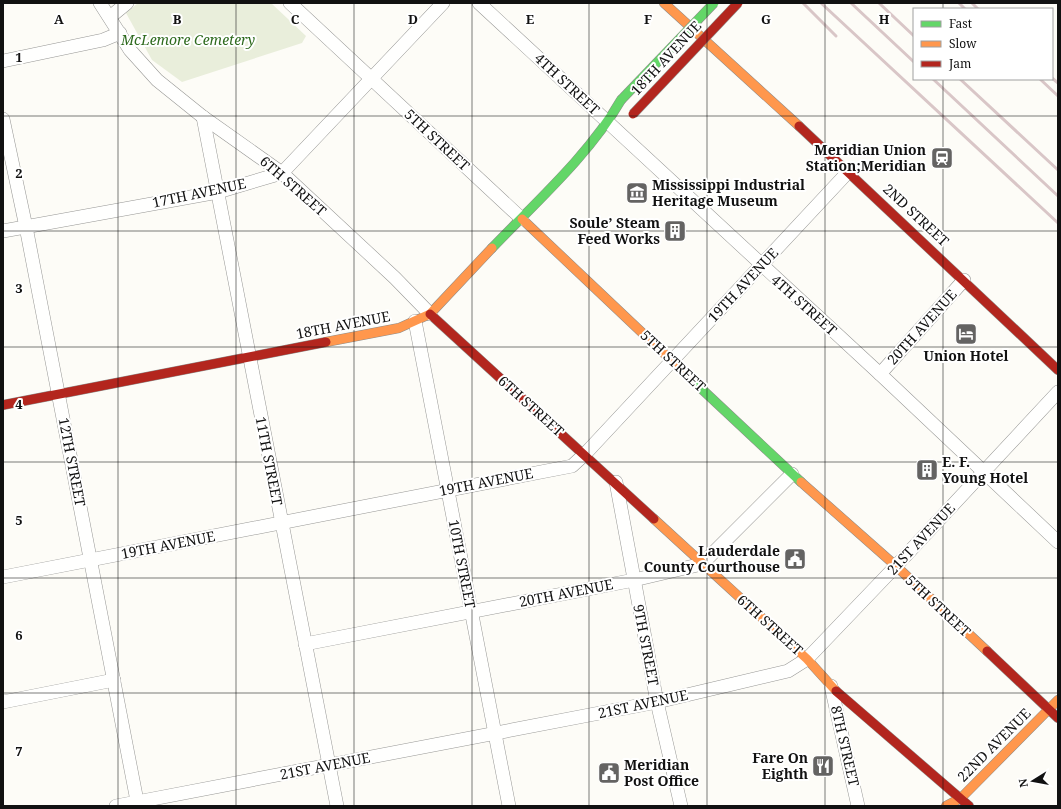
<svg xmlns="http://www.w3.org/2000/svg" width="1061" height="809" font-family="'Noto Serif',serif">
	<rect width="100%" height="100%" fill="#fdfcf7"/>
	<path fill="#e9eedb" d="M138,3h133l35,33 -4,7 -120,39 -30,-22 -26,-47z"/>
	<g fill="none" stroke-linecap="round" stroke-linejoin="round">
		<g stroke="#979795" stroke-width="14">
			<g id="street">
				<path d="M100,3l30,47 27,30 46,37 79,56 113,105 35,36"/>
				<path d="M290,3l232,216"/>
				<path d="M479,3l401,371 178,168"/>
				<path d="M110,17l17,-14"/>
				<path d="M3,61l100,-21 17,-7"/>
				<path d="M203,117l134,689"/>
				<path d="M3,119l23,108 112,579"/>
				<path d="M3,231l215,-39 64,-19 161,-170"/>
				<path d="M415,321l94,485"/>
				<path d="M880,374l84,-94"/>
				<path d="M616,482l41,220 24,104"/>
				<path d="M3,577l569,-111 13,-12 264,-283"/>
				<path d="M305,644l329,-64 68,-16 90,-90"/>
				<path d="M831,686l27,120"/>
				<path d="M3,702l111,-22"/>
				<path d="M116,806l541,-104 131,-31 19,-12 89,-93 162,-174"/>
			</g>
		</g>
		<g stroke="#8e8d8b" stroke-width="10">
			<g id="fast">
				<path d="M492,248c43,-45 98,-94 129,-148"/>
				<path d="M691,379l110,103"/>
			</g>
		</g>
		<g stroke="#8e8d8b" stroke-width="10">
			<g id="slow">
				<path d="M664,3l135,123"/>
				<path d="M522,219l169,160"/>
				<path d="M326,342l73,-14 31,-14 62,-66"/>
				<path d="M801,482l95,84 91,85"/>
				<path d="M654,519l153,140 29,32"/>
				<path d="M946,806l15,-8 97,-98"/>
			</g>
		</g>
		<g stroke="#8e8d8b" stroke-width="10">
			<g id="jam">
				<path d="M799,126l259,244"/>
				<path d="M430,314l224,205"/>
				<path d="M3,405l323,-63"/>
				<path d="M987,651l71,67"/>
				<path d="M836,691l133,115"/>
			</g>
		</g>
		<use href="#street" stroke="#fffffe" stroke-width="13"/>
		<use href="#fast" stroke="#63d668" stroke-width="9"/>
		<use href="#slow" stroke="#ff974d" stroke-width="9"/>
		<use href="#jam" stroke="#b3261e" stroke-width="9"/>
		<g stroke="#d9c6c7" stroke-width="3">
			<path d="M803,3l33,33"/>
			<path d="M821,3l237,220"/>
			<path d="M851,3l63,59"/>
			<path d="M879,3l35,33"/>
			<path d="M959,3l6,6"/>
			<path d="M972,3l6,6"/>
			<path d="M1052,78l6,5"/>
			<path d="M933,79l125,117"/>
			<path d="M960,79l98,91"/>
			<path d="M1040,79l18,17"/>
		</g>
		<g stroke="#8e8d8b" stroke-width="10" stroke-linecap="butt">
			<path id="fast-bridge" d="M621,100l93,-97"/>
		</g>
		<g stroke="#8e8d8b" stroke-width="10" stroke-linecap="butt">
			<path id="jam-bridge" d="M633,114l105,-111"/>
		</g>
		<use href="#fast-bridge" stroke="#63d668" stroke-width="9"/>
		<use href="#jam-bridge" stroke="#b3261e" stroke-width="9"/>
	</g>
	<path fill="none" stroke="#111" stroke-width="1" stroke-opacity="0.55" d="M118,3v803M236,3v803M354,3v803M472,3v803M589,3v803M707,3v803M825,3v803M943,3v6M943,79v727M3,116h1055M3,231h1055M3,347h1055M3,462h1055M3,578h1055M3,693h1055"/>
	<defs>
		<g id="station-square" transform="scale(1.15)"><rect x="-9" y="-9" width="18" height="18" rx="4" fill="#646362" stroke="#fff"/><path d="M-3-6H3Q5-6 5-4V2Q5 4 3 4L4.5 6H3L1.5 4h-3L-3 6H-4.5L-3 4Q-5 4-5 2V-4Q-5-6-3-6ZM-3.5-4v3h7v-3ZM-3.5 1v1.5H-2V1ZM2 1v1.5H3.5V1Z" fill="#fff"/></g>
		<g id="museum-square" transform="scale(1.15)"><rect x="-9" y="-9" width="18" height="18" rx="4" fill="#646362" stroke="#fff"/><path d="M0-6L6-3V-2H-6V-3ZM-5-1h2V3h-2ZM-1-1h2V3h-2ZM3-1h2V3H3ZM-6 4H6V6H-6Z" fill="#fff"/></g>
		<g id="building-square" transform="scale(1.15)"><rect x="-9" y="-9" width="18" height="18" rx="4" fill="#646362" stroke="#fff"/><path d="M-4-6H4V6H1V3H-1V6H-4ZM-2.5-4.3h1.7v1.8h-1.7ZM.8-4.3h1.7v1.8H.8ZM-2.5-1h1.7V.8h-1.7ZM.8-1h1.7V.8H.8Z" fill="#fff"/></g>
		<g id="hotel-square" transform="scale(1.15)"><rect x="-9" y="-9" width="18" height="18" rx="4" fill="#646362" stroke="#fff"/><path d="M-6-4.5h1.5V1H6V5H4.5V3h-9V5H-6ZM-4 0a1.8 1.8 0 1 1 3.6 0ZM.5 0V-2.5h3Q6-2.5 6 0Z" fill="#fff"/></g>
		<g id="civic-square" transform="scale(1.15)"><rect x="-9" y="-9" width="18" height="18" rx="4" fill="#646362" stroke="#fff"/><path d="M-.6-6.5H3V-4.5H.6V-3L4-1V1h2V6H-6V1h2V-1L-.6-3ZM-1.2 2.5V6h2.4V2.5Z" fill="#fff"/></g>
		<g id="restaurant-square" transform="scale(1.15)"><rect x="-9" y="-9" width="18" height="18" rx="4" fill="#646362" stroke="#fff"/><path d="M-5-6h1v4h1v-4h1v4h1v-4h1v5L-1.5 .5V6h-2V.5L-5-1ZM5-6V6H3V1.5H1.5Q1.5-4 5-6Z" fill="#fff"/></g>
	</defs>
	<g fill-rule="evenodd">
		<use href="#station-square" x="942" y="158"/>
		<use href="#museum-square" x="637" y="193"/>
		<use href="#building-square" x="675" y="231"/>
		<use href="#hotel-square" x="966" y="334"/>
		<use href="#building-square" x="927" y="470"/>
		<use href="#civic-square" x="795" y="559"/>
		<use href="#restaurant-square" x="823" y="766"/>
		<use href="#civic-square" x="609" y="773"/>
	</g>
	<g text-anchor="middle" stroke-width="4" stroke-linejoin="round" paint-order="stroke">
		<g font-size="14" font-style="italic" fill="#2f6b1f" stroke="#fff">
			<text x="188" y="45">McLemore Cemetery</text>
		</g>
		<g font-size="14" fill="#111" stroke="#fff">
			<text transform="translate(666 58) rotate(-47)" y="5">18TH AVENUE</text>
			<text transform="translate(567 84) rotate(43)" y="5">4TH STREET</text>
			<text transform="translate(437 140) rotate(43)" y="5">5TH STREET</text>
			<text transform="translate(293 186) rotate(41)" y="5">6TH STREET</text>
			<text transform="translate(199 193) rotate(-12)" y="5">17TH AVENUE</text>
			<text transform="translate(916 215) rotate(43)" y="5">2ND STREET</text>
			<text transform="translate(743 285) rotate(-47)" y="5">19TH AVENUE</text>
			<text transform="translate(804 305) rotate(42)" y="5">4TH STREET</text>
			<text transform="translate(343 325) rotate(-11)" y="5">18TH AVENUE</text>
			<text transform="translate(922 327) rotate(-48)" y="5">20TH AVENUE</text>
			<text transform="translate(673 361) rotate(43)" y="5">5TH STREET</text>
			<text transform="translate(531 406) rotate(42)" y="5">6TH STREET</text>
			<text transform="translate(269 461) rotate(79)" y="5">11TH STREET</text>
			<text transform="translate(72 462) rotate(79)" y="5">12TH STREET</text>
			<text transform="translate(486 482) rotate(-11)" y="5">19TH AVENUE</text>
			<text transform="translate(921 539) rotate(-47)" y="5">21ST AVENUE</text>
			<text transform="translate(168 545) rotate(-11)" y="5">19TH AVENUE</text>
			<text transform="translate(462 564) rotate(79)" y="5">10TH STREET</text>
			<text transform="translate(566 593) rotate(-11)" y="5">20TH AVENUE</text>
			<text transform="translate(938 606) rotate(43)" y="5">5TH STREET</text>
			<text transform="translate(770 625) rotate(42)" y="5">6TH STREET</text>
			<text transform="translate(646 645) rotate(79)" y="5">9TH STREET</text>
			<text transform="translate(643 704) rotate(-12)" y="5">21ST AVENUE</text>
			<text transform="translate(994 745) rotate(-45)" y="5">22ND AVENUE</text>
			<text transform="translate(845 746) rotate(77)" y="5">8TH STREET</text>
			<text transform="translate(325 766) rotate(-11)" y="5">21ST AVENUE</text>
		</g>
		<g font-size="14" font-weight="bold" fill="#111" stroke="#fff" text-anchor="end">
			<text x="926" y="155">Meridian Union<tspan x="926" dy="16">Station;Meridian</tspan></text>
			<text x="652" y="190" text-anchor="start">Mississippi Industrial<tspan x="652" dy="16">Heritage Museum</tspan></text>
			<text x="660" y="228">Soule’ Steam<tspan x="660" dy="16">Feed Works</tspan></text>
			<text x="966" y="361" text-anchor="middle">Union Hotel</text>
			<text x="942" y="467" text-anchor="start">E. F.<tspan x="942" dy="16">Young Hotel</tspan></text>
			<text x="780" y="556">Lauderdale<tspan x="780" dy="16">County Courthouse</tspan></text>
			<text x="808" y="763">Fare On<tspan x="808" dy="16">Eighth</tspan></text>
			<text x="624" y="770" text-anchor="start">Meridian<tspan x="624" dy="16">Post Office</tspan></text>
		</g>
	</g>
	<g font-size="13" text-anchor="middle" font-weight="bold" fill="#111" stroke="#fff" stroke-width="4" stroke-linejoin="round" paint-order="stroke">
		<text x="59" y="24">A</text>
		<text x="177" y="24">B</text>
		<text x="295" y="24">C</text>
		<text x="413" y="24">D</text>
		<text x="530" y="24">E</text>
		<text x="648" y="24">F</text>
		<text x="766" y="24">G</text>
		<text x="884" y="24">H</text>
		<text x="19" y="62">1</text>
		<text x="19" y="178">2</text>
		<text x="19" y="293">3</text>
		<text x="19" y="409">4</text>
		<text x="19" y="525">5</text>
		<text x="19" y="640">6</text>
		<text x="19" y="756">7</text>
	</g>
	<rect width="1061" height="809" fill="none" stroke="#111111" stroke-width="8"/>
	<rect x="913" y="8" width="140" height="72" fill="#ffffff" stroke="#a0a0a0"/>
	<rect x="921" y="21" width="20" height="6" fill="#63d668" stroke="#a0a0a0"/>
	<text x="949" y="28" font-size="12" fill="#111111">Fast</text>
	<rect x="921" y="41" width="20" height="6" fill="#ff974d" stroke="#a0a0a0"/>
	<text x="949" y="48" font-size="12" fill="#111111">Slow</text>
	<rect x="921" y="61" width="20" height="6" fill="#b3261e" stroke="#a0a0a0"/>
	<text x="949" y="68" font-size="12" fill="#111111">Jam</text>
	<g transform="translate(1033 781) rotate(259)" stroke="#ffffff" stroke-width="3" paint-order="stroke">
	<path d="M0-3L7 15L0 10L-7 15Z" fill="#111111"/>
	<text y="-6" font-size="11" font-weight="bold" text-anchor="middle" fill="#111111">N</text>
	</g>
</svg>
